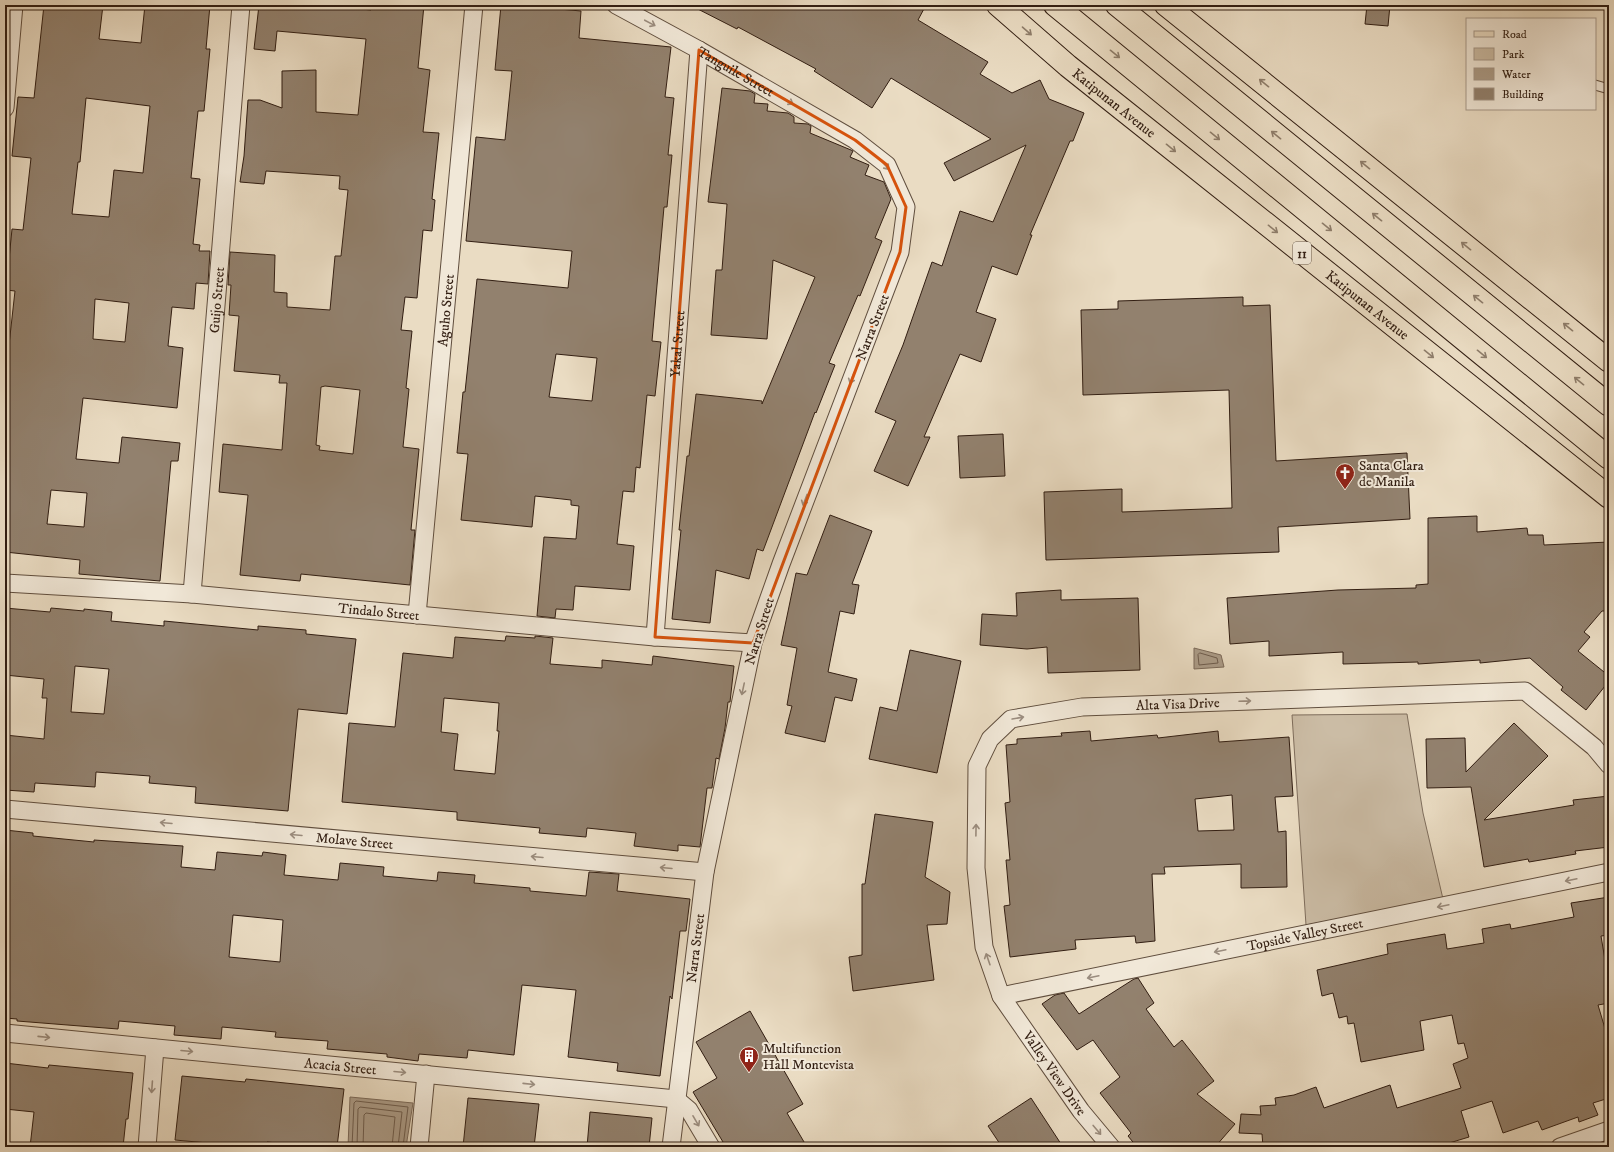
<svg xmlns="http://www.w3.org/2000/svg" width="1614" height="1152" font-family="'IM FELL DW Pica',serif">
	<rect width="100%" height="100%" fill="#eadcc3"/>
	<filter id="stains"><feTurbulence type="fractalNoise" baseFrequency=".005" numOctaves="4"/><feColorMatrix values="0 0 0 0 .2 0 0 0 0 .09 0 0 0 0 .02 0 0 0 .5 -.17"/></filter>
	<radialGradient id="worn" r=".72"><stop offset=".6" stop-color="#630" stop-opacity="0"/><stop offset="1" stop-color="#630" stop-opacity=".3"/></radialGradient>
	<path fill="#cbbca5" stroke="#7e6d5c" d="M1407,714l16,99 20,86 -137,26 -14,-210z"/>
	<g fill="#ab9b87" stroke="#7b6958">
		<path d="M1194,648l27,7 3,12 -30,2z"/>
		<path d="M350,1097l63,6 -7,44h-58z"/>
	</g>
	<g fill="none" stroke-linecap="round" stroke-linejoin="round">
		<g stroke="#6e5c4c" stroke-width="1">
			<path d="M1200,653l17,5 1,5 -19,2 -1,-10z"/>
			<path d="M352,1147l2,-44 2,-2 52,6 -5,40"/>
			<path d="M357,1147l1,-38 2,-2 42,5 -4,35"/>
			<path d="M363,1147l1,-32 2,-2 29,4 -3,30"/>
		</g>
	</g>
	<g fill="#92816e" stroke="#321e12" fill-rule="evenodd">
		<path d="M44,5h59l-4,34 42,4 4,-38h65l-4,44h4l-6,62h-6l-7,67 9,1 -7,65 7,1 -1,6h11l-2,33 -12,-1 -2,26 -22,-2 -4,39 15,2 -6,60 -94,-10 -7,61 43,4 3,-26 58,6 -2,18h-7l-11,120 -81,-7 1,-14 -75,-8v-189h2l8,-72 -9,-1 6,-61 11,1 8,-72 -19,-2 6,-59 16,1zM86,98l64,8 -7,67 -29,-3 -5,47 -37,-3 6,-52h2zM95,299l34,4 -4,39 -32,-3zM51,490l36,3 -3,34 -37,-3z"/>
		<path d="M259,5h63l49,5 1,-5h52l-6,63 12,2 -7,62 16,1 -7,66 3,1 -3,31 -9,-1 -6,68 -12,-1 -4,33 11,1 -6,57 3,1 -6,58 16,2 -8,81h4l-5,55 -109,-11 -1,7 -60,-6 8,-80 -29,-3 4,-48 59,6 5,-67h-8l1,-8 -46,-4 5,-55 -10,-1 2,-30h-3l2,-33 45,3 -1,37 13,1v14l43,3 5,-54h6l7,-66 -9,-1 1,-13 -74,-5 -2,13 -24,-2 4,-26 4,-56h12l22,8v-37l34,-1v42l42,3 8,-76 -89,-8 -2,20 -21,-2zM325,386l35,4 -7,64 -34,-4 1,-4 -4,-1 5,-58z"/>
		<path d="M501,5h15l65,6 -2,27 92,9 -6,50 9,1 -6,57h4l-5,52h-3l-12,134 9,1 -6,54 -8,-1 -7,73 -4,-1 -2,25 -11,-1 -6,53 17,2 -4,44 -55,-4 -2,24 -17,-1 -1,9 -18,-2 7,-79 32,2 3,-33 -8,-1v-5l-36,-4 -3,31 -71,-7 7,-66 -11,-1 6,-61h2l12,-113 91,9 4,-37 -106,-10 10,-104 29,3 7,-69 -17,-1zM556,354l41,4 -5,43 -43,-4z"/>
		<path d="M690,5h236l-8,15 70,42 -8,12 32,19 28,-13 9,19 35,14 -11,28h-3l-40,94h2l-15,40 -25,-9 -16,46 20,7 -15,43 -21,-8 -36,83h6l-22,49 -34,-15 22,-50 -21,-9 28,-67 29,-83 10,4 18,-55 33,11 33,-77 -72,36 -10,-18 47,-24 -100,-61 -19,30 -58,-37 2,-2 -78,-42 -1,2z"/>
		<path d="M1367,5h23l-2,21 -23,-2z"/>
		<path d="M722,88l28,3 5,3 -1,9 14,1 -1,7 21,2 6,4v6l14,1 3,2 -1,7 41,17 2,1 -3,6 19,8 -4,10 19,7 7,17 -16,39 7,3 -22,55 -2,-1 -29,68 6,2 -19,48 -1,-1 -52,139 -6,-2 -8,30 -33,-9 -6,53 -38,-4 9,-89h-2l8,-74h2l7,-62 66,7v3l53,-127 -42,-17 -6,79 -56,-4 5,-65h6l5,-66 -19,-2z"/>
		<path d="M1243,297v9l27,-1 6,156 131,-8 3,66 -132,8 1,25 -233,8 -2,-68 78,-3v23l110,-4 -3,-118 -146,5 -2,-85 37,-1v-8z"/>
		<path d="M1003,434l2,42 -45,2 -2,-42z"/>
		<path d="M830,515l42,16 -20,53 7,1 -5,29 -14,-3 -12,61 29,7 -5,22 -17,-4 -10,45 -40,-9 7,-27 -5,-1 10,-57 -16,-3 15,-72 11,2z"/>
		<path d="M1477,516v16l50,-4 1,7h15l1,10 65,-3v69h-7l-18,21 6,5 -12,14 31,25v5l-23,29 -25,-20 2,-3 -33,-29 -50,5v-3l-62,4v-2l-75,2v-12l-74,4v-15l-39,3 -3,-46 111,-8 78,-2v-3l12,-1v-66z"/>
		<path d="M1061,590v10l77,-2 2,72 -92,3 -1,-26 -20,2 -47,-4 2,-31 35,2 -1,-23z"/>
		<path d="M5,608l45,4 1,-4 33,3v-2l28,3 -1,9 53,5v-5l94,9v-4l48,4v4l50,5 -9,75 -49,-5 -10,102 -93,-8 1,-16 -47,-4 1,-7 -54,-4 -1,15 -60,-4 -1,9 -29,-2v-55l39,4 3,-41h-5l2,-19 -39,-4zM75,666l34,3 -5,45 -33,-2z"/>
		<path d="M506,636l29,2v-2l18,2 -3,26 52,4v-8l50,5 1,-9 81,10 -4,36h-2l-3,26 -6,31 -3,-1 -4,30h-5l-7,59 -22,-2v6l-44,-5 2,-13 -49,-5 -1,9 -47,-4 1,-5 -83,-8v-8l-115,-10 7,-79 46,4 8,-74 50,5 2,-21 50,4zM444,698l55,5 -2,28h2l-4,43 -41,-4 4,-36 -17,-2z"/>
		<path d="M910,650l51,11 -24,112 -68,-14 11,-52 17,4z"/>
		<path d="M1514,723l34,33 -64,64 90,-15 -1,-5 36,-4v51l-34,4 1,3 -47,8 -1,-3 -44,8 -13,-80 -44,1 -1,-49 39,-1 1,34z"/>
		<path d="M1090,731l1,10 66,-6 1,3 60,-7 1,11 70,-5 4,59 -18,1 3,35 8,-1 1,56 -46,1v-24l-77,3 1,7h-13l3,67 -19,2 -1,-7 -60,4 1,9 -66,8 -6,-51 6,-1 -4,-45h4l-5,-57 5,-1 -4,-57 11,-1v-5l45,-3 -1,-3zM1232,795l2,35 -36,1 -3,-32z"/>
		<path d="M875,814l58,8 -8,55 25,15 -3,32 -20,1 7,55 -81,11 -4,-34 13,-2v-71h3z"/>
		<path d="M5,830l28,3v3l61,6v-2l89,6 -2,21 34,3 2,-18 45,4 1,-4 23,3 -2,20 54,5 2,-17 44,4 -1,9 54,5 1,-9 37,3 -1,8 56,5v3l56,5 3,-24 30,2 -2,17 73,8 -4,32h-6l-8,68 -2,-3 -10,80 -43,-5 1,-8 -50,-6 8,-67 -54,-5 -8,70 -46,-5 -1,8 -48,-4 -1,7 -31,-4v-3l-60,-5 1,-8 -53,-4 1,-5 -54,-5 -1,12 -47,-4 1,-9 -56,-5 -1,8 -101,-8v-2l-12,-1zM233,915l50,5 -3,42 -51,-5z"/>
		<path d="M1609,897v38l-8,1 8,48v19l-11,2 11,37v56l-16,5 5,12 -19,7 -1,-5 -36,13 -4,-9 -35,12 -11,-32 -31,10 8,26 -33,10h-173l-1,-13 -23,-1 2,-19 20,1 -1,-9 16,-1 -1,-7 19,-3 22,-8 8,21 66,-23 7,23 64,-20 -8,-24 15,-6 -4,-15 -6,1 -6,-29 -32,6 4,29 -63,12 -7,-39 -6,1 -1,-8 -8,2 -6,-25 -11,3 -5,-26 71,-16 -1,-10 58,-10 2,15 37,-6 -2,-14 28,-5 1,5 63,-12 -3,-14z"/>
		<path d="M1138,978l16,25 -8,6 28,38 8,-7 32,41 -17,13 38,30 -20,23h-78l-9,-11 3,-3 -31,-40 20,-16 -27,-37 -16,10 -35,-46 13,-9 9,-2 15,21 55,-35z"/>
		<path d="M750,1011l53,93 -16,9 20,34h-81l-33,-55 24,-14 -21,-36z"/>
		<path d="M5,1063l43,5 1,-3 84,8 -5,46h-2l-3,28h-93l4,-35 -29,-3z"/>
		<path d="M182,1076l63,6 1,-3 98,10 -7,58h-21l-49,-5v5h-15l-77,-7z"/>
		<path d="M468,1098l71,6 -5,43h-71z"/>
		<path d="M1031,1098l32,49h-61l-14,-21z"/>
		<path d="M590,1112l62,6 -3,29h-62z"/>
	</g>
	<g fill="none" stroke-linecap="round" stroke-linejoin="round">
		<g stroke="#604e3e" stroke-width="11">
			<path id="lane" d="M1595,85l14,4"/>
		</g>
		<g stroke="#604e3e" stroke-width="19">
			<g id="street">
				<path id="s1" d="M616,5l83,45 156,90 32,25 19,42 -6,45 -119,312 -28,79 -48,229 -34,275"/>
				<path d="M5,108l9,-103"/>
				<path id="s2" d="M5,583l187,11 463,43 98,6"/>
				<path id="s3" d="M192,594l49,-589"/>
				<path id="s4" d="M417,615l57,-610"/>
				<path id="s5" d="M655,637l44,-587"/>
				<path id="s6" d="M5,809l700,63"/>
				<path id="s7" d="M1001,996l608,-124"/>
				<path id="s8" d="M5,1033l671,66"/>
				<path d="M676,1099l13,11 22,37"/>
				<path d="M147,1147l8,-99"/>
				<path d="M419,1147l7,-73"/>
				<path id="s9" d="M1111,1147l-30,-36 -80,-115 -17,-49 -8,-79 1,-102 13,-27 21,-20 71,-12 443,-16 69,56 15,18"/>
				<path d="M1560,1147l49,-17"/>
			</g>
		</g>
		<g stroke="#321e12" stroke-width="24">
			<g id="primary">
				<path id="s10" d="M998,5l70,61 541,431"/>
				<path d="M1055,5l554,453"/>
				<path d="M1117,5l492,400"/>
				<path d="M1166,5l443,356"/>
			</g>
		</g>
		<use href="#lane" stroke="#f1e8d8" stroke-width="9"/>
		<use href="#street" stroke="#f1e8d8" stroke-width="17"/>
		<use href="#primary" stroke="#eadcc3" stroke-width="22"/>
	</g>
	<defs><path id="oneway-shaft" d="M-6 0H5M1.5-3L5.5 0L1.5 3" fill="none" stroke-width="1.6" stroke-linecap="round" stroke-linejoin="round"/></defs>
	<g stroke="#9b8d7f">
		<use href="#oneway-shaft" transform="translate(650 23) rotate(28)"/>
		<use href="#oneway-shaft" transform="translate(788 101) rotate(30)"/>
		<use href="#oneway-shaft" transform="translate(885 165) rotate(49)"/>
		<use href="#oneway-shaft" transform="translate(852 378) rotate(111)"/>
		<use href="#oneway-shaft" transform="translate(805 500) rotate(111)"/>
		<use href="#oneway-shaft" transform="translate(743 689) rotate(102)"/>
		<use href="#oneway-shaft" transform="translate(1245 701) rotate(-2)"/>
		<use href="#oneway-shaft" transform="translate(1018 718) rotate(-10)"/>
		<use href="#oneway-shaft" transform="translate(166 823) rotate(-175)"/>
		<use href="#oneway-shaft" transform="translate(976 830) rotate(-89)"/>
		<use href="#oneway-shaft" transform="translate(296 835) rotate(-175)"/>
		<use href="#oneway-shaft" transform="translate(537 857) rotate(-175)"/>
		<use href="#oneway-shaft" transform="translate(666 868) rotate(-175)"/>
		<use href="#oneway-shaft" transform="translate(1571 880) rotate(168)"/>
		<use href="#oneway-shaft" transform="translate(1443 906) rotate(168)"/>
		<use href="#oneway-shaft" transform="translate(1220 951) rotate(168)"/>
		<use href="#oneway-shaft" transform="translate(988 959) rotate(-109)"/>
		<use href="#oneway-shaft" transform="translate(1093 977) rotate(168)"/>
		<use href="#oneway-shaft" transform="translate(44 1037) rotate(6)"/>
		<use href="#oneway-shaft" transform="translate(187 1051) rotate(5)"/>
		<use href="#oneway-shaft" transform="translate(400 1072) rotate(5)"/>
		<use href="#oneway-shaft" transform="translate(529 1084) rotate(6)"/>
		<use href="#oneway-shaft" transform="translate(152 1087) rotate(94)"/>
		<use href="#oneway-shaft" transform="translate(696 1121) rotate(60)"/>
		<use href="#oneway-shaft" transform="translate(1097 1130) rotate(50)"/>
	</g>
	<g stroke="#8e7d6a">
		<use href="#oneway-shaft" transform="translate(1027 31) rotate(41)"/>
		<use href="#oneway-shaft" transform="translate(1115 54) rotate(39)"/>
		<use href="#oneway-shaft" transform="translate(1264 83) rotate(-141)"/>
		<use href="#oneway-shaft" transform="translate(1276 135) rotate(-141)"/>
		<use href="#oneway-shaft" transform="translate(1215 136) rotate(39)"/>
		<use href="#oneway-shaft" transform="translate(1171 148) rotate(39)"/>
		<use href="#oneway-shaft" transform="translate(1365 165) rotate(-141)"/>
		<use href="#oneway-shaft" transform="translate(1377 217) rotate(-141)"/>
		<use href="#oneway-shaft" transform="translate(1327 227) rotate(39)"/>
		<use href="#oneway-shaft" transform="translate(1273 229) rotate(39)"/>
		<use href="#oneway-shaft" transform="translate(1466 246) rotate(-141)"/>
		<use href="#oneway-shaft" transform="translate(1478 299) rotate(-141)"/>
		<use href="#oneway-shaft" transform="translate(1568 327) rotate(-141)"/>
		<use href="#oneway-shaft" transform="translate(1429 354) rotate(39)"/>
		<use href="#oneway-shaft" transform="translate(1482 354) rotate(39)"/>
		<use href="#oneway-shaft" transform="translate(1579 381) rotate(-141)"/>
	</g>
	<path fill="none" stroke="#d6530d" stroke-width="3" stroke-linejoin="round" d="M699,50l156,90 32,25 19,42 -6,45 -147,391 -98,-6z"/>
	<defs>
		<g id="church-pin" transform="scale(1)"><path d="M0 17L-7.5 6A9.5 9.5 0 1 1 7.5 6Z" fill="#8f2418" stroke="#f1e8d8"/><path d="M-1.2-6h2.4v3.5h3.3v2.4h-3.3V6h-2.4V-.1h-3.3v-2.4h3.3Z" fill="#fff"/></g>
		<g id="building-pin" transform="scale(1)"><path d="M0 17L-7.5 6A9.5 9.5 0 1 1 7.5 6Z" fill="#8f2418" stroke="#f1e8d8"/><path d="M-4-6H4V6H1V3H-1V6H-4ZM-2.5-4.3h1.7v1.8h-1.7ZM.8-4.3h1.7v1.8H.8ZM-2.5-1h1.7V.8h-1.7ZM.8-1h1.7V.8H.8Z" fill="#fff"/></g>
	</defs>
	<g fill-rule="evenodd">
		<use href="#church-pin" x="1345" y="473"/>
		<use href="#building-pin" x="749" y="1056"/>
	</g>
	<g text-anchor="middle" stroke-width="4" stroke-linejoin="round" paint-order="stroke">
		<rect fill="#f1e8d8" stroke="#6b5b4d" stroke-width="1" x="1293" y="242" width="18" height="22" rx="3"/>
		<g font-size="13" font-weight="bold" fill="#321e12">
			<text x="1302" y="258">11</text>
		</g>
		<g font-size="14" fill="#321e12" stroke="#f1e8d8">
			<text dy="5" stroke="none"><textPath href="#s1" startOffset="137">Tanguile Street</textPath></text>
			<text dy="5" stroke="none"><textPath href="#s10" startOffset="152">Katipunan Avenue</textPath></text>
			<text dy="5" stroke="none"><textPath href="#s3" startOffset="295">Guijo Street</textPath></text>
			<text dy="5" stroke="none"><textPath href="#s10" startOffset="476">Katipunan Avenue</textPath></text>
			<text dy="5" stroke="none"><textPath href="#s4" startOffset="306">Aguho Street</textPath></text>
			<text transform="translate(872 327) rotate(-69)" y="5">Narra Street</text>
			<text dy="5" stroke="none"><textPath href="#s5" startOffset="294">Yakal Street</textPath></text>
			<text dy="5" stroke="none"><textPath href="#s2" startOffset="375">Tindalo Street</textPath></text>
			<text transform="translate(759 631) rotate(-73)" y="5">Narra Street</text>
			<text dy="5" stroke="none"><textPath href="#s9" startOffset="647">Alta Visa Drive</textPath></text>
			<text dy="5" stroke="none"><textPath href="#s6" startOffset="351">Molave Street</textPath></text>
			<text dy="5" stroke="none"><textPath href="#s7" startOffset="310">Topside Valley Street</textPath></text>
			<text transform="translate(695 948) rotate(-83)" y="5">Narra Street</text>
			<text dy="5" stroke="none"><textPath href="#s8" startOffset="337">Acacia Street</textPath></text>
			<text transform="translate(1055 1073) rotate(55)" y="5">Valley View Drive</text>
		</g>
		<g font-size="14" fill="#321e12" stroke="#f1e8d8" text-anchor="start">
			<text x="1359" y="470">Santa Clara<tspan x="1359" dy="16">de Manila</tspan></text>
			<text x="763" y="1053">Multifunction<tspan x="763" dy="16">Hall Montevista</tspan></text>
		</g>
	</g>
	<rect width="1614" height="1152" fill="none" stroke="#eadcc3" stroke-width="20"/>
	<rect x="6" y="6" width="1602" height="1140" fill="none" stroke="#321e12" stroke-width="2"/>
	<rect x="10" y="10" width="1594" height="1132" fill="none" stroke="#321e12"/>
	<rect x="1466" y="18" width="130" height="92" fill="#f1e8d8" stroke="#a59789"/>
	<rect x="1474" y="31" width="20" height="6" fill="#eadcc3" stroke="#a59789"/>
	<text x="1502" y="38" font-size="12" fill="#321e12">Road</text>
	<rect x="1474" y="48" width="20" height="12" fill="#cbbca5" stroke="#a59789"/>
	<text x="1502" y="58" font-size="12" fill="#321e12">Park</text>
	<rect x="1474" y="68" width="20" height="12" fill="#ab9b87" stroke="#a59789"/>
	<text x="1502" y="78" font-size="12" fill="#321e12">Water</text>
	<rect x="1474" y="88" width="20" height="12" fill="#92816e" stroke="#a59789"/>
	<text x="1502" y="98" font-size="12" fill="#321e12">Building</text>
	<rect width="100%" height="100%" filter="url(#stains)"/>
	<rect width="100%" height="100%" fill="url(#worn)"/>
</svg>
